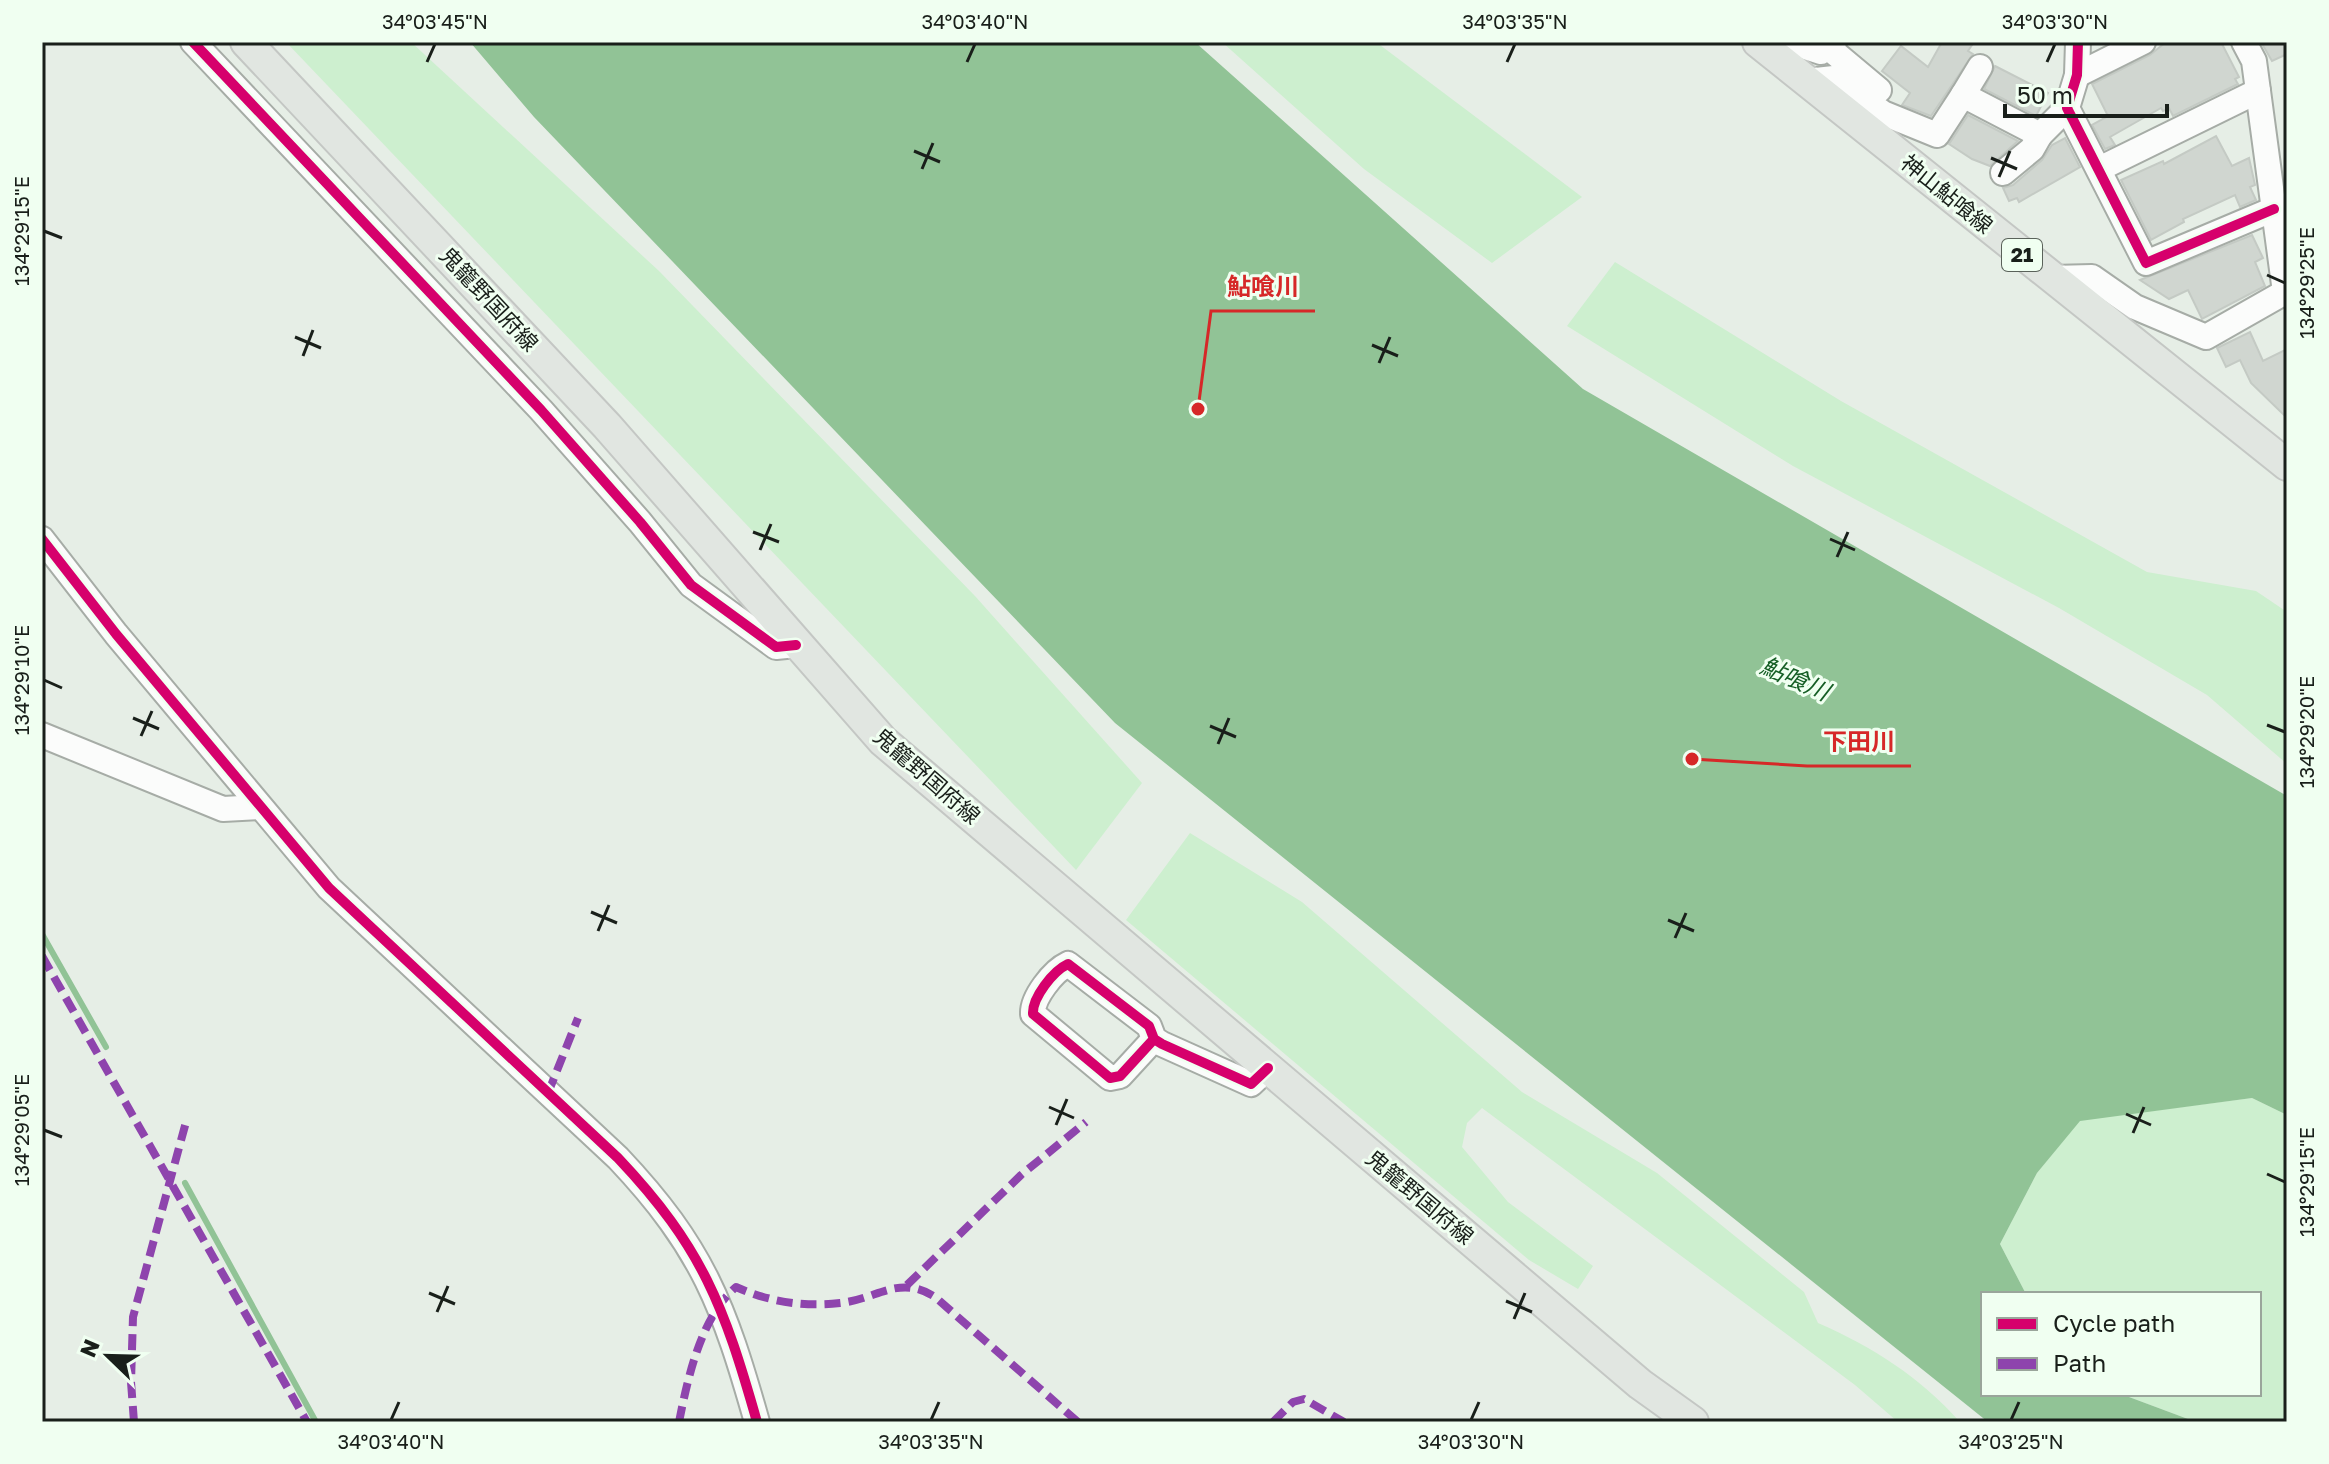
<svg xmlns="http://www.w3.org/2000/svg" width="2329" height="1464" font-family="'Golos Text','Noto Sans JP',sans-serif">
	<rect width="100%" height="100%" fill="#e6eee6"/>
	<g fill="#cdefcf">
		<path d="M286,42h125l248,229 316,325 167,187 -66,87z"/>
		<path d="M1222,42h154l206,155 -90,66 -128,-94z"/>
		<path d="M1615,262l226,139 306,171 109,19 31,21v152l-80,-69 -148,-87 -266,-142 -226,-140z"/>
		<path d="M1190,833l112,69 220,190 135,81 147,119 14,31c55,24 102,54 142,99h-62l-43,-37 -373,-277 -15,15 -5,24 46,55 85,64 -15,23 -49,-29 -403,-340z"/>
		<path d="M2252,1098l35,17v306l-91,1 -75,-28h138v-100h-233l-26,-50 37,-71 43,-53z"/>
	</g>
	<path fill="#91c396" d="M470,42h725l388,347 704,407v319l-35,-17 -172,23 -43,52 -37,71 26,50h-43v100h138l75,28h-208l-873,-699 -581,-606z"/>
	<g fill="none" stroke-linecap="round" stroke-linejoin="round">
		<g stroke="#91c396" stroke-width="6">
			<path d="M42,934l64,113"/>
			<path d="M185,1183l131,239"/>
		</g>
	</g>
	<g fill="#d0d6d0" stroke="#c4cac4" stroke-width="2">
		<path d="M1942,42h32l-6,9 5,3 -42,62 -29,-11 8,-12 -28,-22 19,-25 27,21z"/>
		<path d="M2166,42h55l18,35 -4,2 3,5 -65,32 -4,-8 -6,3 -2,-3 -51,29 5,8 -10,4 -13,-24 16,-9 -16,-32 58,-29z"/>
		<path d="M2261,42h26v12l-15,7z"/>
		<path d="M1995,66l53,27 -12,23 -52,-27z"/>
		<path d="M1968,115l50,26 -28,25 -18,-7 -23,-15z"/>
		<path d="M2216,136l16,30 17,-8 6,27 -5,2 6,13 -16,7 -5,-12 -52,24 1,3 -33,18 -30,-60 42,-19 1,3z"/>
		<path d="M2065,138l15,29 -61,35 -2,-4 -8,3 -6,-13 10,-3 29,-25 10,-15z"/>
		<path d="M2252,235l11,23 -8,4 10,24 -63,33 -14,-29 -19,9 -29,-19z"/>
		<path d="M2250,332l13,29 24,-12v69l-36,-35 -11,-23 -14,7 -9,-19z"/>
	</g>
	<g fill="none" stroke-linecap="round" stroke-linejoin="round">
		<g stroke="#a6aca6" stroke-width="28">
			<g id="minor">
				<path d="M193,42l348,368 99,112 51,63 85,62 20,-2"/>
				<path d="M1791,42l30,10 13,-10"/>
				<path d="M2078,42l-1,33 -10,33 79,155 128,-54"/>
				<path d="M2244,42l10,19 31,231"/>
				<path d="M1830,49l49,41"/>
				<path d="M1980,67l-17,28 77,40 27,-27"/>
				<path d="M2077,75l66,-33"/>
				<path d="M1807,81l27,-3 49,35 54,22 26,-40"/>
				<path d="M2099,169l159,-78"/>
				<path d="M2003,173l29,-24 8,-14"/>
				<path d="M2052,278l40,-1 43,30 71,30 81,-46"/>
				<path d="M42,539l74,95 213,254 289,270c85,90 106,148 139,264"/>
				<path d="M42,735l181,74 36,-2"/>
				<path d="M1154,1039l-34,37 -10,2 -77,-64c-1,-16 20,-43 35,-50l81,62 5,13 8,5 89,40 17,-16"/>
			</g>
		</g>
		<g stroke="#c4c7c4" stroke-width="34">
			<g id="major">
				<path d="M246,42l361,384 276,315 757,643 53,38"/>
				<path d="M1758,42l529,423"/>
			</g>
		</g>
		<use href="#minor" stroke="#fbfcfb" stroke-width="24"/>
		<use href="#major" stroke="#e1e6e1" stroke-width="30"/>
		<g stroke="#8e44ad" stroke-width="8" stroke-dasharray="16 8" stroke-linecap="butt">
			<path d="M42,956l265,466"/>
			<path d="M548,1093l30,-75"/>
			<path d="M907,1285l114,-110 65,-53"/>
			<path d="M134,1422l-3,-40 2,-65 53,-195"/>
			<path d="M679,1422c9,-45 22,-105 57,-135 34,15 67,20 104,16 38,-4 59,-29 95,-6l143,125"/>
			<path d="M1273,1422l20,-20 11,-3 40,23"/>
		</g>
		<g stroke="#f0fff1" stroke-width="15">
			<g id="cycleway">
				<path d="M193,42l348,368 99,112 51,63 85,62 20,-2"/>
				<path d="M2078,42l-1,33 -10,33 79,155 128,-54"/>
				<path d="M42,539l74,95 213,254 289,270c85,90 106,148 139,264"/>
				<path d="M1154,1039l-34,37 -10,2 -77,-64c-1,-16 20,-43 35,-50l81,62 5,13 8,5 89,40 17,-16"/>
			</g>
		</g>
		<use href="#cycleway" stroke="#d6006c" stroke-width="10"/>
	</g>
	<path fill="none" stroke="#191f1a" stroke-width="3" d="M427,62l8,-18M967,62l8,-18M1507,62l8,-18M2047,62l8,-18M914,151l26,11M1991,158l26,11M922,169l11,-26M1999,177l11,-26M44,231l18,7M2267,275l18,8M295,337l26,11M1372,345l26,11M303,356l10,-26M1379,363l11,-26M753,532l26,10M1830,539l25,11M760,550l11,-26M1837,557l11,-25M44,680l18,8M133,718l26,11M2267,725l18,7M1210,726l26,11M141,736l11,-25M1218,744l11,-26M591,912l26,11M1668,920l26,11M598,931l11,-26M1675,938l11,-25M1049,1107l25,11M2126,1114l25,11M1056,1125l11,-26M44,1130l18,7M2133,1133l11,-26M2267,1174l18,8M429,1293l26,11M1506,1301l26,11M437,1312l11,-26M1514,1319l11,-26M391,1420l8,-18M931,1420l8,-18M1471,1420l8,-18M2011,1420l8,-18"/>
	<g text-anchor="middle" stroke-width="6" stroke-linejoin="round" paint-order="stroke">
		<rect fill="#f0fff1" stroke="#5a625a" stroke-width="2" x="2002" y="239" width="40" height="32" rx="6"/>
		<g font-size="20" font-weight="bold" fill="#191f1a">
			<text x="2022" y="262">21</text>
		</g>
		<g font-size="22" fill="#191f1a" stroke="#f0fff1">
			<text transform="translate(1947 194) rotate(39)" y="8">神山鮎喰線</text>
			<text transform="translate(489 299) rotate(47)" y="8">鬼籠野国府線</text>
			<text transform="translate(927 776) rotate(41)" y="8">鬼籠野国府線</text>
			<text transform="translate(1420 1197) rotate(40)" y="8">鬼籠野国府線</text>
		</g>
		<g font-size="24" font-style="italic" fill="#155e25" stroke="#f0fff1">
			<text transform="translate(1795 679) rotate(24)" y="8">鮎喰川</text>
		</g>
	</g>
	<path fill="none" stroke="#d62828" stroke-width="3" d="M1198 409L1211 311H1315M1692 759L1807 766H1911"/>
	<g fill="#d62828" stroke="#f0fff1" stroke-width="3">
		<circle cx="1198" cy="409" r="8"/>
		<circle cx="1692" cy="759" r="8"/>
	</g>
	<g font-size="24" text-anchor="middle" font-weight="bold" fill="#d62828" stroke="#f0fff1" stroke-width="6" stroke-linejoin="round" paint-order="stroke">
		<text x="1263" y="295">鮎喰川</text>
		<text x="1859" y="750">下田川</text>
	</g>
	<rect width="2329" height="1464" fill="none" stroke="#f0fff1" stroke-width="88"/>
	<rect x="1981" y="1292" width="280" height="104" fill="#f0fff1" stroke="#9aa59b" stroke-width="2"/>
	<rect x="1997" y="1318" width="40" height="12" fill="#d6006c" stroke="#9aa59b" stroke-width="2"/>
	<text x="2053" y="1332" font-size="24" fill="#191f1a">Cycle path</text>
	<rect x="1997" y="1358" width="40" height="12" fill="#8e44ad" stroke="#9aa59b" stroke-width="2"/>
	<text x="2053" y="1372" font-size="24" fill="#191f1a">Path</text>
	<g transform="translate(108 1356) rotate(293)" stroke="#f0fff1" stroke-width="6" paint-order="stroke">
	<path d="M0-6L14 30L0 20L-14 30Z" fill="#191f1a"/>
	<text y="-12" font-size="22" font-weight="bold" text-anchor="middle" fill="#191f1a">N</text>
	</g>
	<path d="M2005 104v12h162v-12" fill="none" stroke="#191f1a" stroke-width="4"/>
	<text x="2017" y="104" font-size="24" fill="#191f1a" stroke="#f0fff1" stroke-width="6" paint-order="stroke">50 m</text>
	<rect x="44" y="44" width="2241" height="1376" fill="none" stroke="#191f1a" stroke-width="3"/>
	<g font-size="20" text-anchor="middle" fill="#191f1a">
		<text x="435" y="29">34°03'45"N</text>
		<text x="975" y="29">34°03'40"N</text>
		<text x="1515" y="29">34°03'35"N</text>
		<text x="2055" y="29">34°03'30"N</text>
		<text transform="translate(22 231) rotate(-90)" y="7">134°29'15"E</text>
		<text transform="translate(2307 283) rotate(-90)" y="7">134°29'25"E</text>
		<text transform="translate(22 680) rotate(-90)" y="7">134°29'10"E</text>
		<text transform="translate(2307 732) rotate(-90)" y="7">134°29'20"E</text>
		<text transform="translate(22 1130) rotate(-90)" y="7">134°29'05"E</text>
		<text transform="translate(2307 1182) rotate(-90)" y="7">134°29'15"E</text>
		<text x="391" y="1449">34°03'40"N</text>
		<text x="931" y="1449">34°03'35"N</text>
		<text x="1471" y="1449">34°03'30"N</text>
		<text x="2011" y="1449">34°03'25"N</text>
	</g>
</svg>
